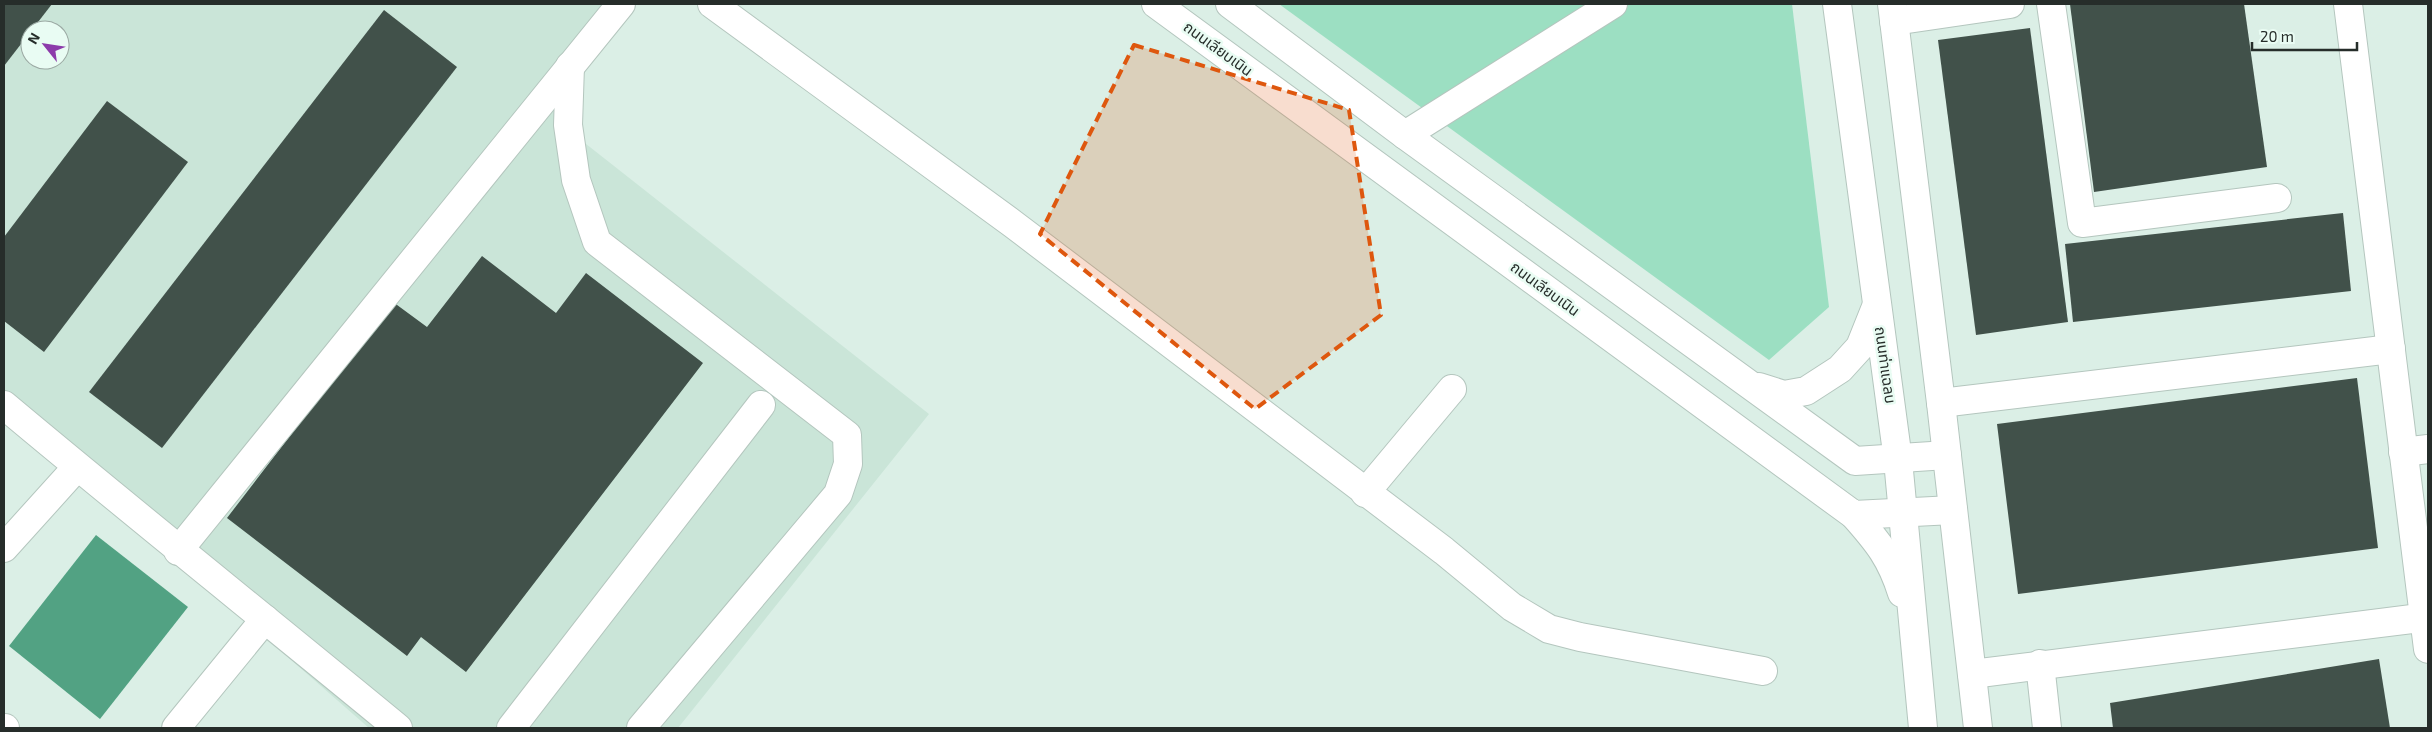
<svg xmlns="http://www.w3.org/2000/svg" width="2432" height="732" font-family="'Exo 2','Noto Sans Thai',sans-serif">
	<rect width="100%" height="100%" fill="#dbefe6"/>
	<path fill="#cae5d8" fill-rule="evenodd" d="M4,4h606l-28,38 -1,98 348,274 -251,314h-309l-365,-319zM30,30h30v30h-30z"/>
	<path fill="#9cdfc2" d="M1279,4h513l37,303 -60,53z"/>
	<path fill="#52a283" d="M96,535l92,72 -88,112 -91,-73z"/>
	<g fill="#41514a">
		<path d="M4,4h48l-48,62z"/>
		<path d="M2070,4h174l23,163 -173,25z"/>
		<path d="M384,10l73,57 -295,381 -73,-56z"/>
		<path d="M2030,28l38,294 -92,13 -38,-295z"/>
		<path d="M107,101l81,61 -144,190 -40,-31v-84z"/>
		<path d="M2343,213l8,78 -278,31 -8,-78z"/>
		<path d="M482,256l74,57 30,-40 117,90 -237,309 -45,-35 -14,19 -180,-138 166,-216 34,25z"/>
		<path d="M2357,378l21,170 -360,46 -21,-170z"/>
		<path d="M2379,659l11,69h-277l-3,-25z"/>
	</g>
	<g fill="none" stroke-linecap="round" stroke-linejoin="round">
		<g stroke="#b4c6be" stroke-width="30">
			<g id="minor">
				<path d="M712,4l301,220 431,327 68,56 37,22 31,8 183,34"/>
				<path d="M2051,4l31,219 195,-25"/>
				<path d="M2348,4l80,645"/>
				<path d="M1894,21l116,-17"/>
				<path d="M570,66l-2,59 8,55 21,62 250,193 1,29 -10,30 -197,234"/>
				<path d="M1405,135l208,-131"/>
				<path d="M1941,403l450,-54"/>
				<path d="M4,405c130,109 263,215 394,323"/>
				<path d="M2403,452l25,-3"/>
				<path d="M1365,493l87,-104"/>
				<path d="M4,548l73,-81"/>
				<path d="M178,551l443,-547"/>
				<path d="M2040,664l7,64"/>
				<path d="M1972,674l456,-57"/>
				<path d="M4,728h1"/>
				<path d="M176,728l89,-109"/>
				<path d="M511,728l250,-323"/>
			</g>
		</g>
		<g stroke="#b4c6be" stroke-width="30">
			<g id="major">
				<path d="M1156,4l698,511 99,-5"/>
				<path d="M1230,4l175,131 450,326 92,-6"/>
				<path d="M1837,4l61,456 25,268"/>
				<path d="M1892,4l49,399 37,325"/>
				<path d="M1759,387l25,8 22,-4 34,-22 20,-22 16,-40"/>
				<path d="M1854,515c24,27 37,43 48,78"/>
			</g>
		</g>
		<use href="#minor" stroke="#fff" stroke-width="28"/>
		<use href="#major" stroke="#fff" stroke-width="28"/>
	</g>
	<path fill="#de570e" fill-opacity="0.2" stroke="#de570e" stroke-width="4" stroke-dasharray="10 6" stroke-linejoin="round" d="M1134,45l215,65 32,205 -126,94 -215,-175z"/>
	<g text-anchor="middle" stroke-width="5" stroke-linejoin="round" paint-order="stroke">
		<g font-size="15" fill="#262d2a" stroke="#e9fcf3">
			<text transform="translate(1218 49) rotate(36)" y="5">ถนนเลียบเนิน</text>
			<text transform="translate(1545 289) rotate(36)" y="5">ถนนเลียบเนิน</text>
			<text transform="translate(1885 365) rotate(82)" y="5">ถนนท่าแฉลบ</text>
		</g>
	</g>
	<rect width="2432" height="732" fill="none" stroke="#262d2a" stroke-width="10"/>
	<g transform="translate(45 45) rotate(300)"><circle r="24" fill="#e9fcf3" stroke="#9ba9a3"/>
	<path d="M0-4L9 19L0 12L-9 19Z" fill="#8c3baa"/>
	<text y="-8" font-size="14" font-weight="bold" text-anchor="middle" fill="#262d2a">N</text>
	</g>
	<path d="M2252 42v8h105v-8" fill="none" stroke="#262d2a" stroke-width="2.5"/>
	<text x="2260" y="42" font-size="15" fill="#262d2a" stroke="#e9fcf3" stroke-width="4" paint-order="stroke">20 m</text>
</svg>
